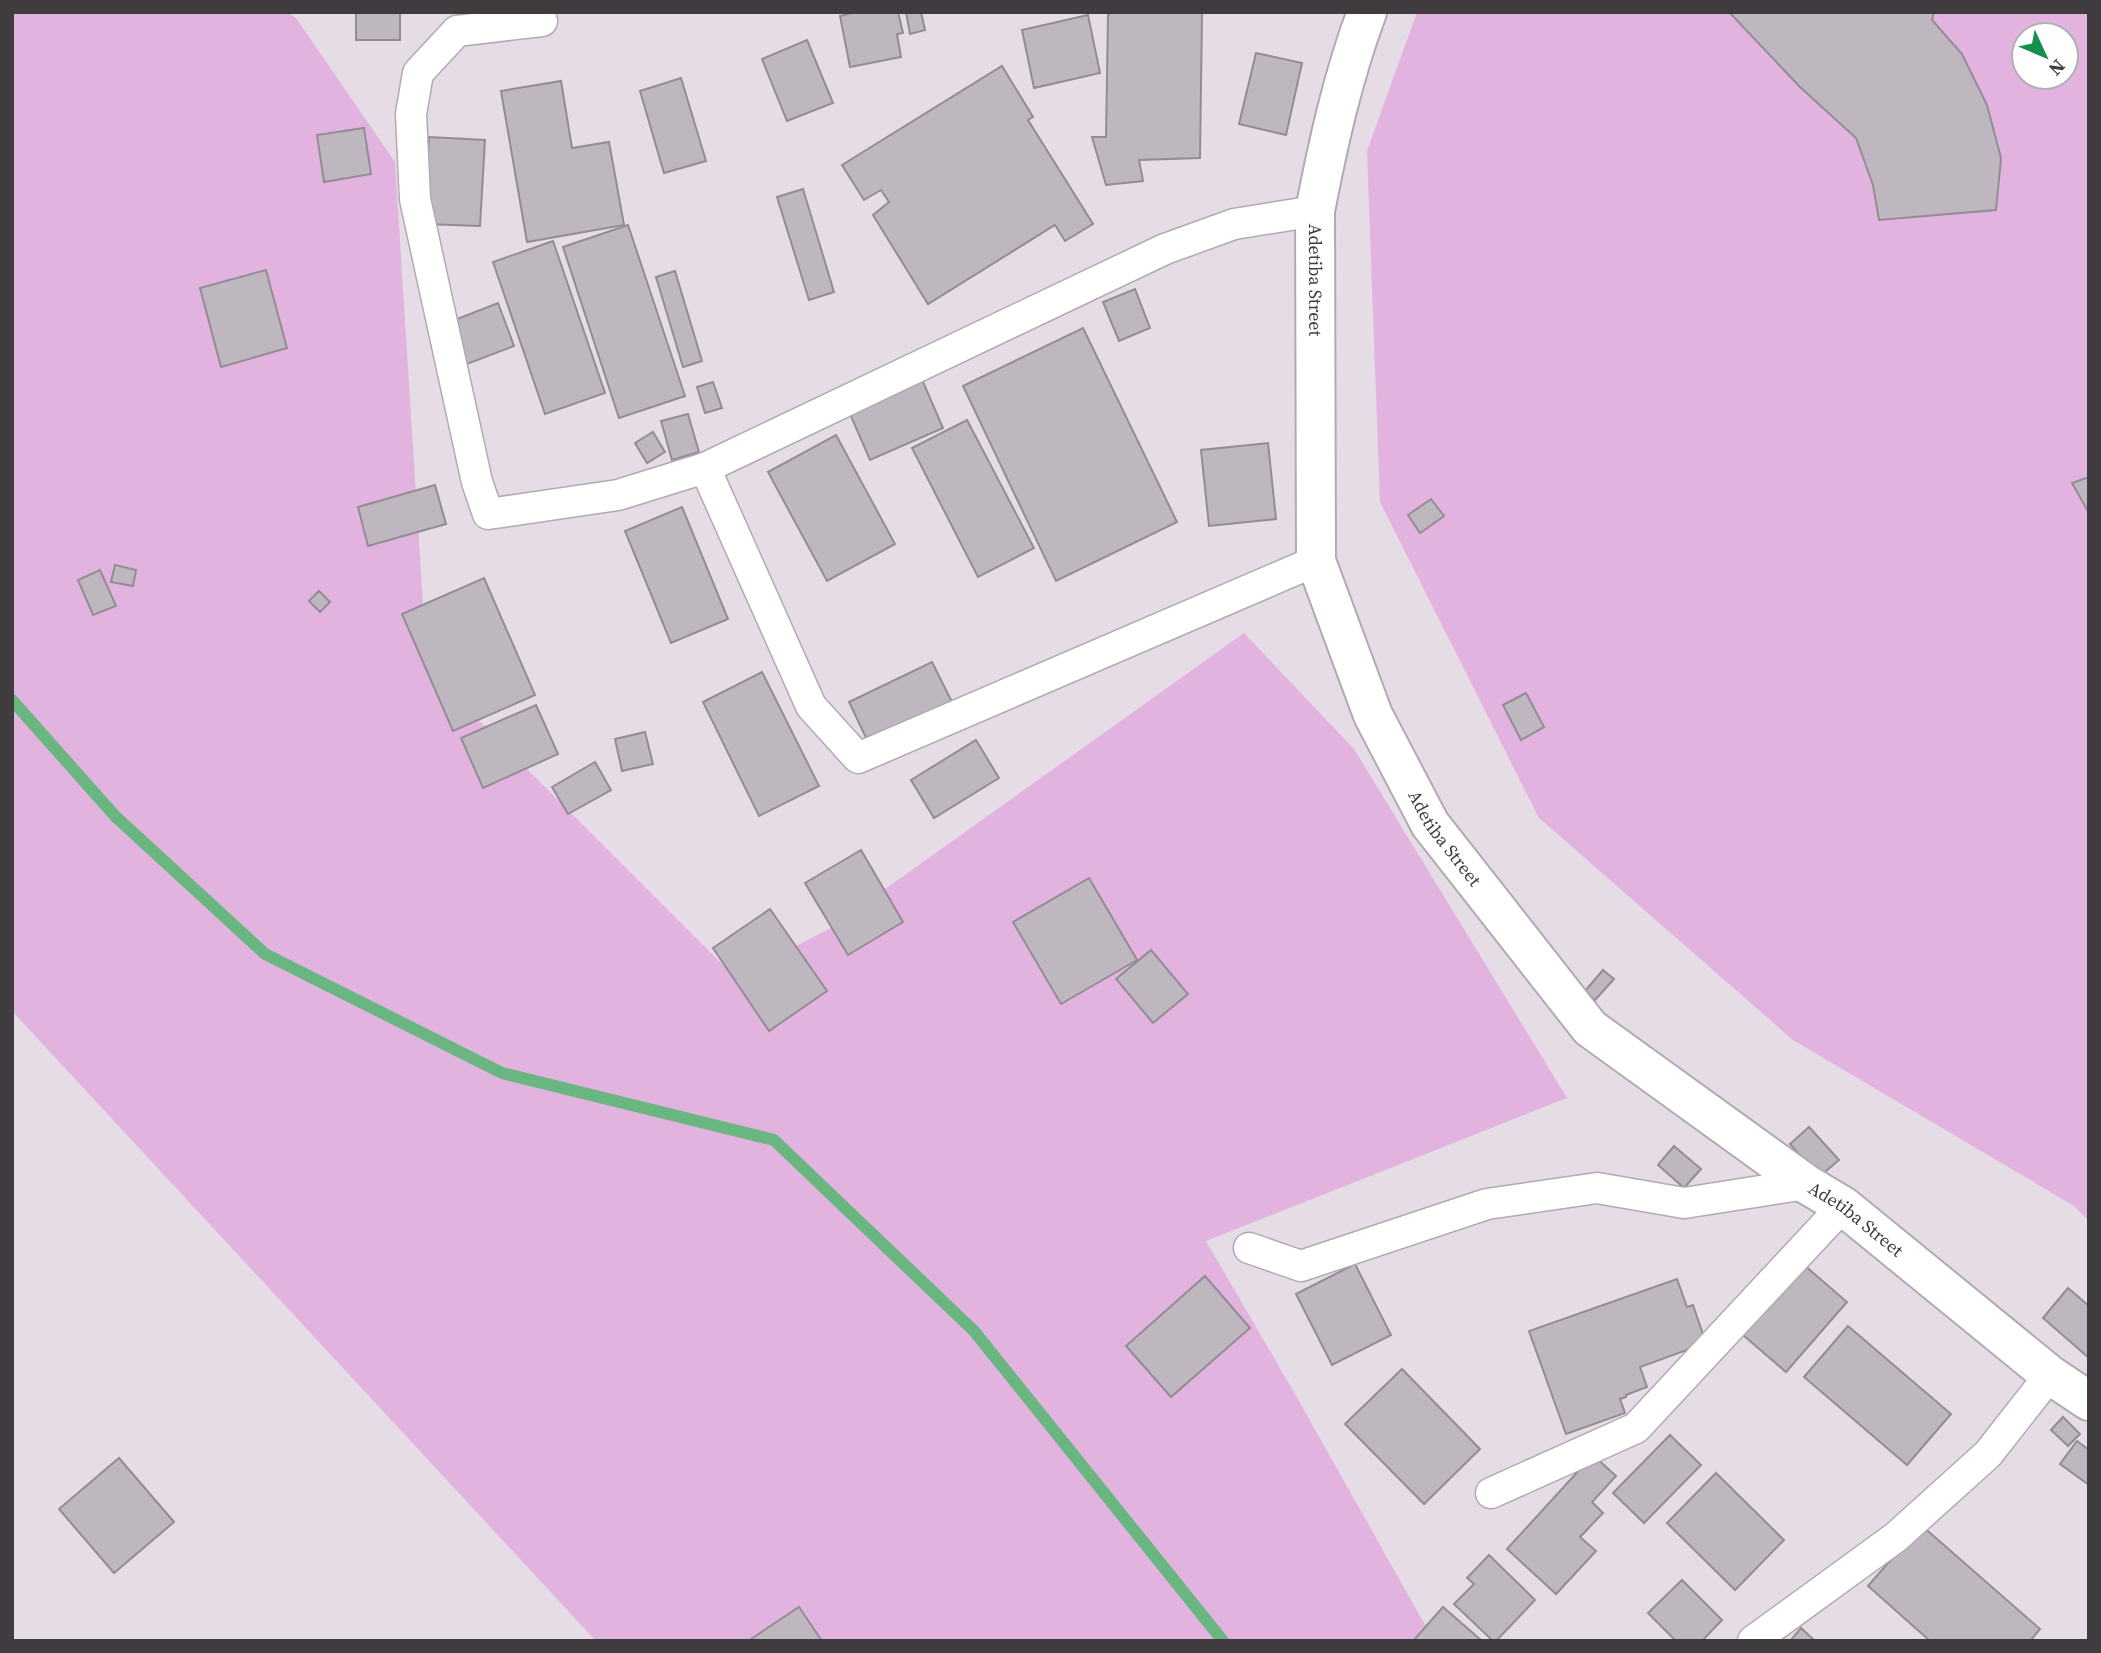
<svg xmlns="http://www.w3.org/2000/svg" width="2101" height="1653" font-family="'Source Serif 4',serif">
	<rect width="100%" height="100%" fill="#e5dce5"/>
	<g fill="#e3b3e0" fill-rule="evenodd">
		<path d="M12,12h275l9,6 99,144 32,507 308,308 94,-48 415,-296 110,116 213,349 -361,143 89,153 139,247h-838l-584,-630z"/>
		<path d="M1417,12h672v1209l-15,-15 -281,-166 -254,-222 -159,-316 -13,-351zM2024,35h42v42h-42z"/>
	</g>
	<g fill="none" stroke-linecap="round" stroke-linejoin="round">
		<path stroke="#69b680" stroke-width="12" d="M12,700l103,116 150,138 237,119 272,67 200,191 249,310"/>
	</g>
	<g fill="#bfb7bf" stroke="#948c94" stroke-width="2">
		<rect x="356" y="12" width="44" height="28"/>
		<path d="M856,12h42l5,21 -6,1 4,23 -51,10 -10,-51z"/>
		<path d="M906,12h15l4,18 -15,4z"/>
		<path d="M1112,12h88l2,2 -2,144 -61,2 4,21 -37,4 -14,-48h14l2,-122z"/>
		<path d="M1729,12h205l-2,8 30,34 25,51 14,53 -5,52 -117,10 -6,-35 -17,-47 -56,-51z"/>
		<path d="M1088,15l12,58 -66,15 -12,-58z"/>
		<path d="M807,40l26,63 -46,18 -25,-62z"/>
		<path d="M1256,53l46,10 -16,72 -47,-11z"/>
		<path d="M1002,66l31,51 -5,3 65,104 -28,17 -10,-16 -127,79 -55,-89 16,-13 -8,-12 -17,10 -22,-35z"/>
		<path d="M681,78l25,83 -42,12 -24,-82z"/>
		<path d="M561,81l11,67 37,-6 15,83 -97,17 -26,-151z"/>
		<path d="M364,128l7,46 -47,8 -7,-47z"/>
		<path d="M429,137l56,3 -5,86 -56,-2z"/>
		<path d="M803,189l31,103 -25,8 -32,-103z"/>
		<path d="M628,225l57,171 -66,22 -56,-171z"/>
		<path d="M553,241l52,152 -60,21 -52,-152z"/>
		<path d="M266,270l21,78 -66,19 -21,-79z"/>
		<path d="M675,271l27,90 -19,6 -27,-90z"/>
		<path d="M1135,289l15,39 -31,13 -16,-39z"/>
		<path d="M498,303l16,43 -47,18 -15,-43z"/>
		<path d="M1083,328l94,194 -121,59 -93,-195z"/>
		<path d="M920,375l23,53 -73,32 -23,-53z"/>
		<path d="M713,382l9,26 -17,5 -8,-26z"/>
		<path d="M688,414l11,38 -27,8 -11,-39z"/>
		<path d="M967,420l67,128 -56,29 -66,-129z"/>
		<path d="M653,432l12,20 -18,11 -12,-20z"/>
		<path d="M836,435l59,109 -68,37 -59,-109z"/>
		<path d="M1268,443l8,76 -67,7 -8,-76z"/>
		<path d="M2089,477v36l-17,-30z"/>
		<path d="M435,485l11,39 -78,22 -10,-39z"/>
		<path d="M1431,499l13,17 -24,17 -12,-18z"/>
		<path d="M682,507l46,112 -57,24 -46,-112z"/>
		<path d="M115,565l21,5 -3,16 -22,-4z"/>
		<path d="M100,570l16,36 -23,9 -15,-35z"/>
		<path d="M484,578l51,117 -82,36 -51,-117z"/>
		<path d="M319,591l11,11 -10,10 -11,-11z"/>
		<path d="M932,662l20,40 -84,40 -19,-40z"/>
		<path d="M762,672l57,114 -60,30 -56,-114z"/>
		<path d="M1526,693l18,34 -23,13 -18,-35z"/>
		<path d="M536,705l22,49 -75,34 -22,-50z"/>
		<path d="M645,732l8,32 -31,7 -7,-32z"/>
		<path d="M976,740l23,38 -65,40 -23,-38z"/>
		<path d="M595,762l16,28 -43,24 -16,-27z"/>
		<path d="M861,850l42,72 -55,33 -43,-72z"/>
		<path d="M1089,878l48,82 -76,44 -48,-82z"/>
		<path d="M770,909l57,82 -58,40 -56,-83z"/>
		<path d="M1151,950l37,44 -35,29 -37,-44z"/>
		<path d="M1603,970l11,9 -19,21 -10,-9z"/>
		<path d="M1809,1127l30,33 -20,17 -29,-33z"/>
		<path d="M1674,1146l27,23 -17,19 -26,-23z"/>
		<path d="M1355,1264l36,71 -59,30 -36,-71z"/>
		<path d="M1804,1265l43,37 -61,70 -43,-37z"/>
		<path d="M1205,1276l45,52 -79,69 -45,-51z"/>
		<path d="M1677,1279l10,28 6,-2 13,38 -66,24 7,20 -21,8v2l-6,2 5,14 -59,21 -37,-103z"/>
		<path d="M2068,1288l21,18v52l-46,-40z"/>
		<path d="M1848,1326l103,88 -44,51 -103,-88z"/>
		<path d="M1402,1369l78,80 -56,55 -79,-80z"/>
		<path d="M2063,1417l17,17 -12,12 -17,-16z"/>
		<path d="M1670,1435l31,30 -57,58 -31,-30z"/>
		<path d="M2077,1441l12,9v35l-29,-21z"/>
		<path d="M1593,1455l23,21 -24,26 11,11 -23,24 16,14 -40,43 -49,-45z"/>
		<path d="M119,1458l55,64 -60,51 -55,-64z"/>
		<path d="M1716,1473l68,67 -49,50 -68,-67z"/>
		<path d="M1921,1525l119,104 -10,12h-100l-62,-55z"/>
		<path d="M1489,1555l46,45 -39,41h-3l-39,-37 20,-20 -7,-6z"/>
		<path d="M1682,1580l40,40 -20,21h-26l-28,-28z"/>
		<path d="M799,1607l23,34h-74z"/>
		<path d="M1443,1607l39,34h-69z"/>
		<path d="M1801,1628l14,13h-25z"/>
	</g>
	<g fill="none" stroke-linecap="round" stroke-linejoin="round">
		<g stroke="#b2aab2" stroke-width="33">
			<g id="street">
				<path d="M542,21l-85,10 -39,42 -7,41 4,85 62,283 11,32 130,-19 87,-27 460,-219 69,-25 81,-13"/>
				<path d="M705,468l106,238 47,52 458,-197"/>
				<path d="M1249,1248l52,18 186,-62 110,-16 87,15 122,-19"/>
				<path d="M1491,1493l145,-65 207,-222"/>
				<path d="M1753,1641l143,-104 92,-83 62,-79"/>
			</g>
		</g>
		<g stroke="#b2aab2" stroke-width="42">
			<g id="secondary">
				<path id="s1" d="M1367,12c-24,64 -39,132 -52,199l1,350 57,154 57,109 160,204 216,156 37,22 207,169 39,26"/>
			</g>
		</g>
		<use href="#street" stroke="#fff" stroke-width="30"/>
		<use href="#secondary" stroke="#fff" stroke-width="38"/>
	</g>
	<g text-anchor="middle" stroke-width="5" stroke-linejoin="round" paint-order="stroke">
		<g font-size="18" fill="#3f3b3f" stroke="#fff">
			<text dy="6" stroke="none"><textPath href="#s1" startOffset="275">Adetiba Street</textPath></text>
			<text dy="6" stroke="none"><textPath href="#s1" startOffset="863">Adetiba Street</textPath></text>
			<text dy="6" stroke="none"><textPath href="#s1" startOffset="1430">Adetiba Street</textPath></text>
		</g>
	</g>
	<rect width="2101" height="1653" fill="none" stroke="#3f3b3f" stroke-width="28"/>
	<g transform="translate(2045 56) rotate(134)"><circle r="33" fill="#ffffff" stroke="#b2b1b2" stroke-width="2"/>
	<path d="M0-5L12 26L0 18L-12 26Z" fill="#13904c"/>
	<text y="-10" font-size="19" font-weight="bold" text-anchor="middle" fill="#3f3b3f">N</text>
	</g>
</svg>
